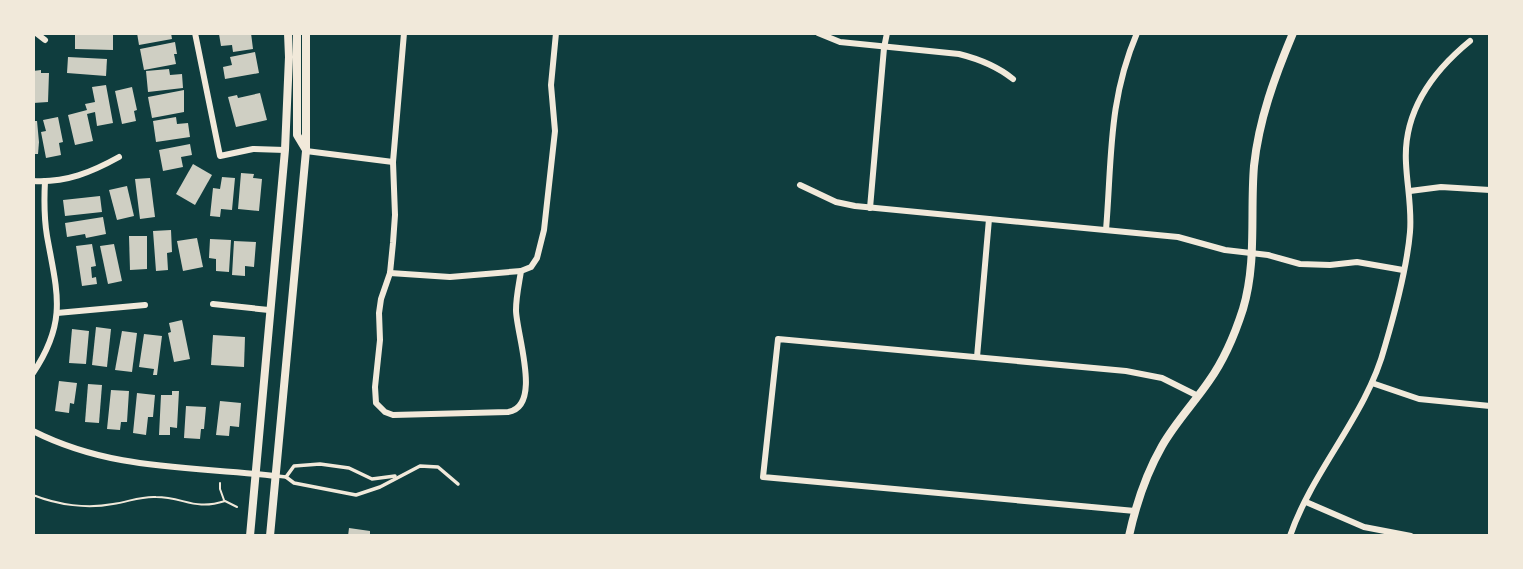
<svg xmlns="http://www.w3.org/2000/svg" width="1523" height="569" font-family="'Alegreya Sans',sans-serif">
	<rect width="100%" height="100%" fill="#0f3d3e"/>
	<g fill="#cfcfc3">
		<path d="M137,33h34l1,6 -33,6z"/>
		<path d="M251,33l2,16 -20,3 -1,-7 -11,1 -2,-12z"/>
		<path d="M75,34l38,1v15l-38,-1z"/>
		<path d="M175,42l2,12h-3l2,10 -32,6 -4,-21z"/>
		<path d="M255,52l4,21 -34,6 -2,-12 9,-2 -2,-8z"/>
		<path d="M68,57l39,2 -1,17 -39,-3z"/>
		<path d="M169,69l1,6 12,-1 1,14 -35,4 -2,-21z"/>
		<path d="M41,70v3h8l-1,29 -15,1v-32z"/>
		<path d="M106,85l7,38 -16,3 -2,-14 -8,2 6,27 -18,4 -7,-30 19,-5 -2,-6 10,-2 -3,-15z"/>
		<path d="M132,87l5,23 -3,1 2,10 -14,3 -7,-33z"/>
		<path d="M184,90v22l-32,6 -4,-21z"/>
		<path d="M260,93l7,27 -31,7 -8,-30 9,-2 1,3z"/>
		<path d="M58,117l5,25 -4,1 2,12 -15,3 -5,-26 5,-1 -3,-11z"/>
		<path d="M176,117l1,7 11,-1 2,14 -34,5 -3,-21z"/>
		<path d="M33,121h4l2,21 -1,12h-5z"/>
		<path d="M190,144l2,11 -11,2 2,10 -20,4 -4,-21z"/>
		<path d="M193,164l19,11 -17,30 -19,-11z"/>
		<path d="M241,173l13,1 -1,4 9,1 -3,32 -21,-2z"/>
		<path d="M222,177l13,1 -3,32 -11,-1 -1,8 -10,-1 3,-28 7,1z"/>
		<path d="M150,178l5,39 -15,2 -5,-40z"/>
		<path d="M127,186l7,30 -17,4 -8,-30z"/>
		<path d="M100,196l2,16 -37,4 -2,-16z"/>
		<path d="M103,217l3,17 -20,4 -1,-4 -18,3 -2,-14z"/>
		<path d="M171,230l1,22 -5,1 1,17 -12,1 -3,-40z"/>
		<path d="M129,236h18v33l-17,1z"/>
		<path d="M197,238l6,29 -20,4 -6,-30z"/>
		<path d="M210,239l21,1 -2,32 -13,-1v-12l-7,-1z"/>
		<path d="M234,241l22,1 -2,25 -9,-1v10l-13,-1z"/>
		<path d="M92,244l4,22 -5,1 1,11 4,-1 1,7 -15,2 -6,-40z"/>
		<path d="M114,244l8,37 -14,3 -8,-38z"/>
		<path d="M182,320l8,39 -16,3 -6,-29 3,-1 -2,-9z"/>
		<path d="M96,327l15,2 -4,38 -15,-2z"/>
		<path d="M72,329l17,2 -3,33 -17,-1z"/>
		<path d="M122,331l15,2 -5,39 -17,-2z"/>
		<path d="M144,334l18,2 -5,39h-4l1,-6 -15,-2z"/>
		<path d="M213,335l32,2 -1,30 -33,-2z"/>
		<path d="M59,381l18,2 -3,21 -4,-1 -1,10 -14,-2z"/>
		<path d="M88,384l14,1 -3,38 -14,-1z"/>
		<path d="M111,390l18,1 -2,31h-6l-1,8 -13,-1z"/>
		<path d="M172,391h7l-2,37 -7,-1v8h-11l2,-40h11z"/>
		<path d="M137,393l18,2 -2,22h-5l-2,18 -13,-2z"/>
		<path d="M220,401l21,2 -2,24 -9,-1 -1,10 -13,-1z"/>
		<path d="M186,406l20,1 -2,22h-3l-1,10 -16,-1z"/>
		<path d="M349,528l21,3v5h-22z"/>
	</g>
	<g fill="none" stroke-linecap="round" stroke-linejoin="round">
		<g stroke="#f1e9da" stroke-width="2">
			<path d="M220,483v6l4,11"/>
			<path d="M33,495c25,10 54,14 80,9 15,-2 28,-8 43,-7 28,0 38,14 69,4l12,6"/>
		</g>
		<g stroke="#f1e9da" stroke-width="3.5">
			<path d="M277,476l9,1 8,6 62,12 24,-8 40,-21 18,1 20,17"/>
			<path d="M286,477l8,-11 26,-2 29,4 23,11 23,-3"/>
		</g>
		<g stroke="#f1e9da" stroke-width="6">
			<path d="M36,33l9,7"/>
			<path d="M195,33l25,123 33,-7 32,1"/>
			<path d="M404,33l-11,129 2,53 -2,28 -3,30 -9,26 -2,14 1,27 -5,47 1,16 9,9 8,3 115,-3c35,-5 8,-79 8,-102 0,-13 3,-26 5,-39l10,-4 6,-9 7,-28 11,-99 -4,-46 5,-52"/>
			<path d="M818,33l22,9 119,12c20,5 38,12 54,25"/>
			<path d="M306,151l87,11"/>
			<path d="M33,181c33,2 59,-9 86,-24"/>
			<path d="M800,185l36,17 19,4 323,31 47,13 43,5 32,9 30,1 27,-3 46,8"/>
			<path d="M1410,191l31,-4 49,3"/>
			<path d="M870,208l14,-160 3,-15"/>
			<path d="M1106,230c6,-72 2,-129 31,-197"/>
			<path d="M390,273l60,4 71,-6"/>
			<path d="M213,304l56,6"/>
			<path d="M57,313l88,-8"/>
			<path d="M977,357l12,-138"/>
			<path d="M33,373c35,-52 24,-81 14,-137 -3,-18 -3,-36 -2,-55"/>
			<path d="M1372,383l47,16 71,7"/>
			<path d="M33,431c79,40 157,35 242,45"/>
			<path d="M1306,502l58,25 47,9"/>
			<path d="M1135,511l-372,-34 15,-138 348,32 36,7 36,18"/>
			<path d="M1290,536c23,-67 77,-121 95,-190 10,-34 22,-79 25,-114 2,-24 -3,-46 -4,-69 -3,-51 26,-91 64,-122"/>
		</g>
		<g stroke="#f1e9da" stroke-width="8">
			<path d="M297,33v102l9,15"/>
			<path d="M250,536l35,-386 4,-93 -1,-24"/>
			<path d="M270,536l36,-385v-118"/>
			<path d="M1129,536c7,-32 17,-62 33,-90 13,-23 32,-43 47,-65 15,-21 26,-47 34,-72 14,-47 7,-95 11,-143 5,-47 21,-90 39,-133"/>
		</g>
	</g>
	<rect width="1523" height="569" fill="none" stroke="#f1e9da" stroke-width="70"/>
</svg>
